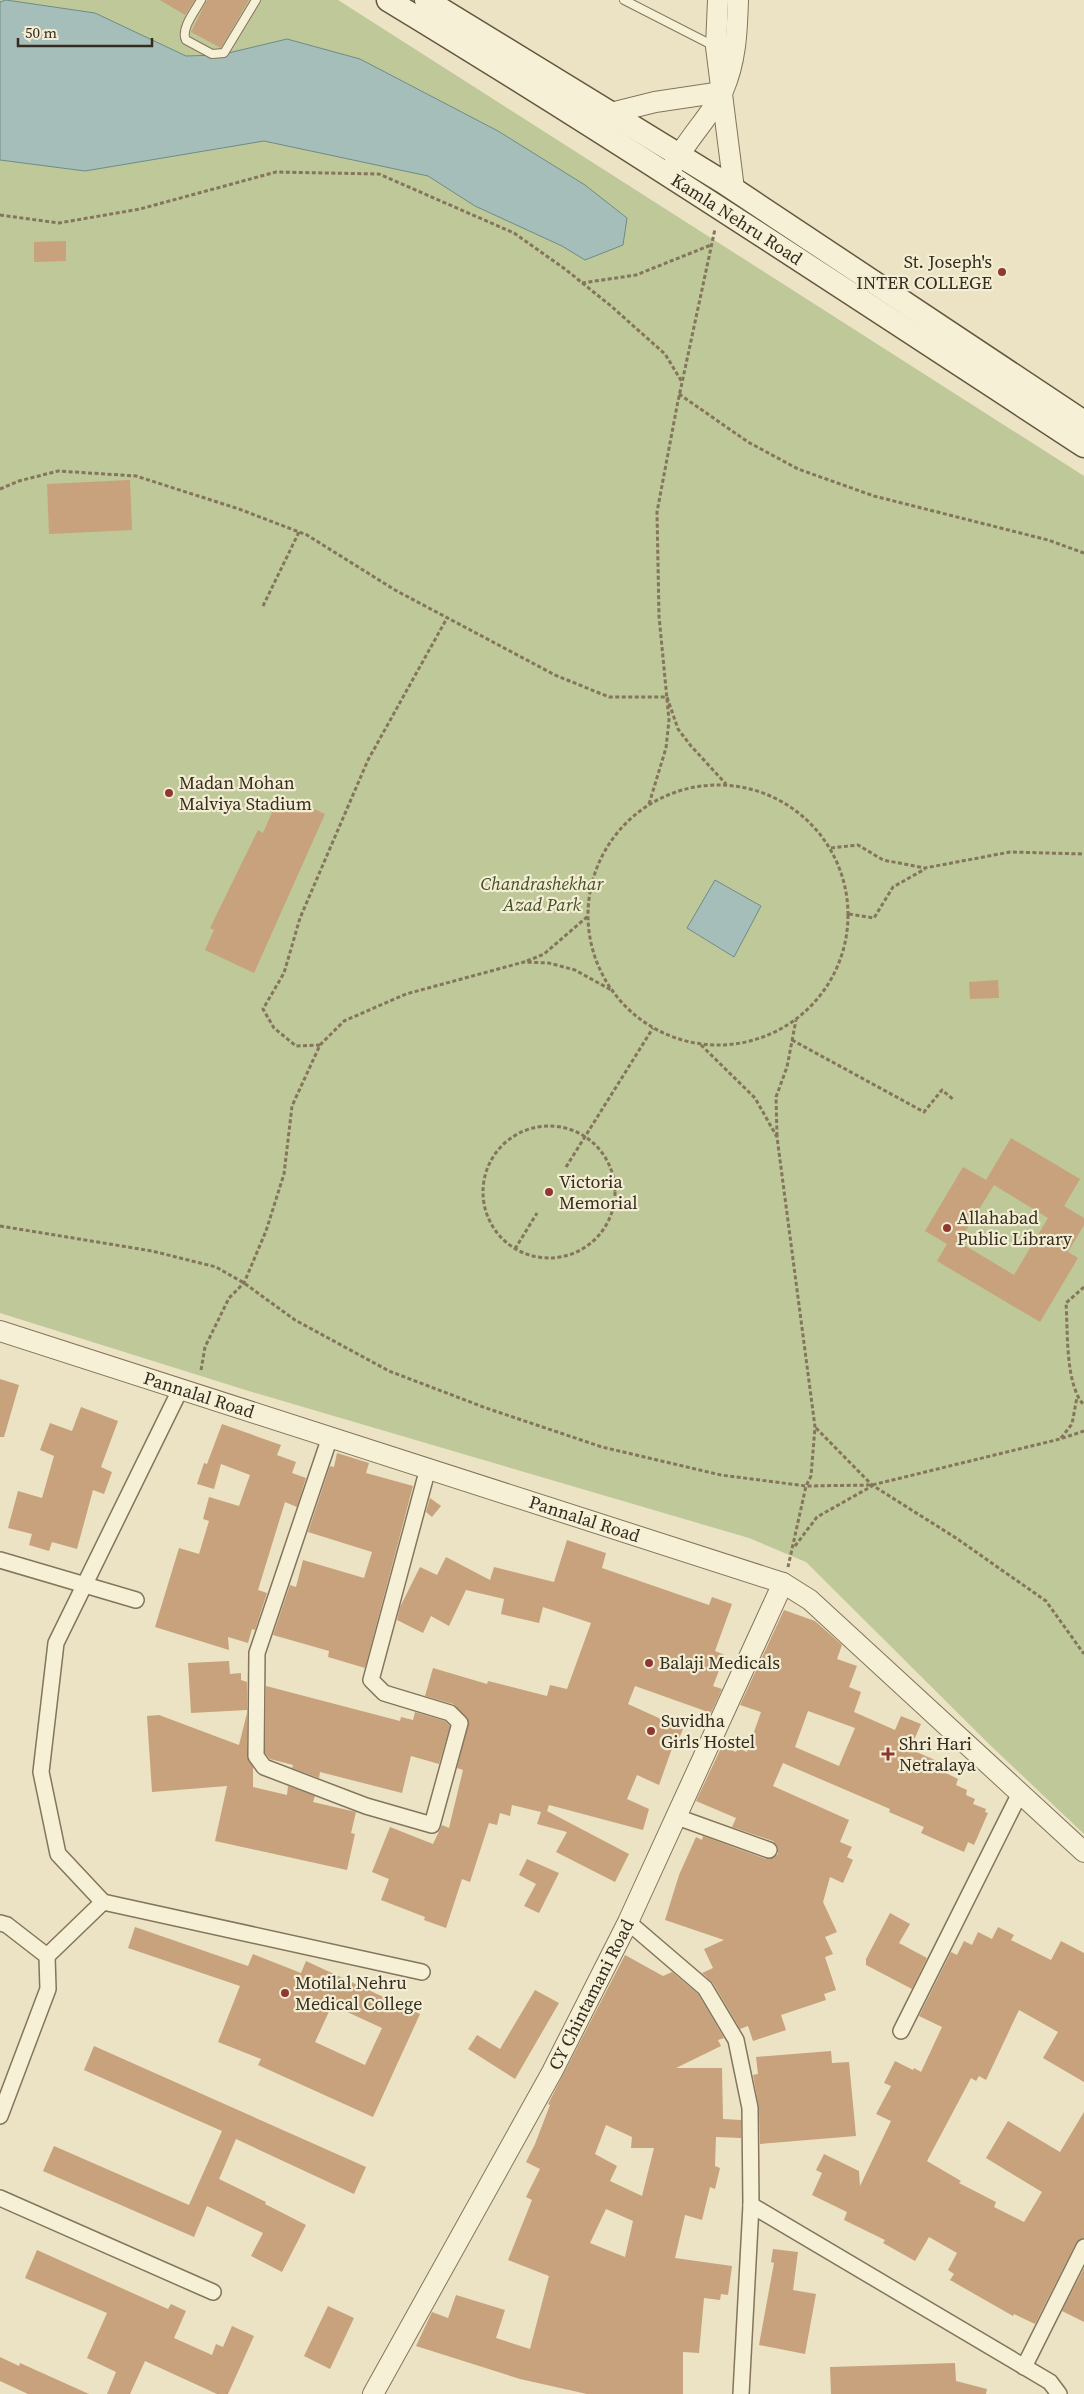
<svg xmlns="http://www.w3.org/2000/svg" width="1084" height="2394" font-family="'Source Serif 4',serif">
	<rect width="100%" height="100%" fill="#ebe3c4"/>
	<path fill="#bec899" d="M0,0h338l746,476v1358l-95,-90 -183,-182 -57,-24 -497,-146 -252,-79z"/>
	<g fill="#a6beb9" stroke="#6d8c87">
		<path d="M6,0l89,13 91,43 34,-1 67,-16 73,20 138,72 87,54 42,33 -4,27 -38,15 -23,-14 -87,-40 -47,-30 -164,-35 -179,30 -85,-11v-158z"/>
		<path d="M715,880l46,26 -27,51 -47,-29z"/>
	</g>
	<g fill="#c7a27c" fill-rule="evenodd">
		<path d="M160,0h35l-10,15z"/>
		<path d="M207,0h42l-28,48 -30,-16z"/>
		<path d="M66,241v20l-32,1v-20z"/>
		<path d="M130,480l2,50 -83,4 -2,-50z"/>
		<path d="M295,800l30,14 -71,159 -49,-23 9,-20 -4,-2 48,-98 5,3 14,-32 15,6z"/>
		<path d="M998,980l1,18 -29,1 -1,-17z"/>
		<path d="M1011,1138l69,41 -16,27 20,12v7l-16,27 10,6 -38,64 -103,-61 10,-17 -22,-13 38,-64 23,13zM994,1185l54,33 -34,57 -55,-33z"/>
		<path d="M0,1379l19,6 -15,52h-4z"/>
		<path d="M81,1407l37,14 -17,46 11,5 -8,22 -11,-4 -16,59 -25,-7 -3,9 -20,-6 3,-11 -24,-6 10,-37 24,7 12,-42 -14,-6 10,-27 22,8z"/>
		<path d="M222,1424l59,21 -4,10 19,7 -4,11 14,5 -9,29 -12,-5 -27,88 9,3 -12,37 -3,-1 -4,14 -20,-6 1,13 -74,-23 24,-79 20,6 10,-33 -6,-2 6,-22 30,9 11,-31 -29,-11 -7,25 -17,-5 7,-21 3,1z"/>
		<path d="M337,1453l32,10 -3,10 47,13 -48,182 -37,-11 1,-6 -56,-16 17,-50 6,2 7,-27 61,18 8,-26 -64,-20 22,-66 4,1z"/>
		<path d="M430,1498l11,8 -9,11 -6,-5z"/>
		<path d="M567,1540l39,13 -4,15 107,37 3,-8 20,7 -17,47 10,4 -12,31 9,3 -11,24 -76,-27 -7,18 55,25 -5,12 -3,-1 -16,45 -22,-10 -10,24 22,10 -6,21 -94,-25 -2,6 82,43 -14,28 -59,-30 11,-20 -30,-8 4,-12 -29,-7 -2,11 -10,-3 -3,12 -8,-2 -19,59 -8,-3 -16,49 -22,-8 1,-3 -44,-17 8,-21 -17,-7 18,-45 43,17 9,-19 7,3 14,-58 -6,-2 12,-47 -16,-17 -28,-8 8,-28 54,16 1,-3 59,15 3,-11 17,4 24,-66 -48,-16 -4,16 -38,-9 3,-15 -38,-9 -17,36 -18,-10 -8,17 -26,-13 3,-13 20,-40 17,8 9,-18 44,23 4,-13 60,15z"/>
		<path d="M784,1610l31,11 27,24 -5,14 20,7 -8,21 12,5 -7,20 41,18 6,-14 20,8 -11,25 27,12 -3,6 24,12 -2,6 11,5 -1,5 9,4 -2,5 13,5 -1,3 3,1 -14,32 -6,-3 -4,10 -43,-19 3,-6 -35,-15 1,-3 -107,-46 -10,23 76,34 -9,22 12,5 -5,10 6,3 -10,23 -13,-6 -7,25 14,30 -12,5 8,17 -8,3 11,33 -12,4 2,6 -45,15 5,15 -33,11 -5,-15 -8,3 -27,-46 -11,-10 11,-5 -9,-19 20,-9 -59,-20 14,-45 17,-38 6,3 1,-4 63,23h5l7,-5v-6l-5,-7 -41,-14 4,-9 -40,-17 26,-55 14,6 2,-4 9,4 14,-40 -21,-7zM808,1711l47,17 -16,38 -44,-19z"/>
		<path d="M229,1661l1,13 11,-1v7l6,2v28l-56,3 -3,-50z"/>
		<path d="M266,1686l134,35 1,-4 12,3 2,-8 30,9 5,5 -11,38 -28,-8 -9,37 -82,-21 -1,6 -27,-10 1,-3 -23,-6 -5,-6z"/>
		<path d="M247,1713v43l6,11v20l34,8 1,-9 27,10 -2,6 43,10 -5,21 4,1 -8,36 -132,-29 12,-55 -75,6 -5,-76 12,-1 80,30z"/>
		<path d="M527,1859l32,14 -20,40 -15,-7 12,-22 -17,-9z"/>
		<path d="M890,1913l20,11 -11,19 28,15 -15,31 -46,-24v-6z"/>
		<path d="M135,1927l113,39 5,-12 48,19 5,-12 114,53 -47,103 -115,-52 3,-6 -43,-17 22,-56 -112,-38zM332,2005l50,23 -17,37 -50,-23z"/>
		<path d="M998,1927l16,8 -3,5 40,20 10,-19 23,12v129l-41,-24 15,-26 -39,-22 -33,70 -7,-4 -3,5 -5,-3 -44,83 34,20 -2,2 37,19 -2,5 30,15 18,-30 -56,-34 22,-37 52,31 24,-40v126l-8,5 -41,81 -21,-10 -1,2 -63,-36 4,-6 -6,-4 9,-17 -28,-16 -14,24 -32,-18 2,-3 -41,-20 3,-8 -35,-17 10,-22 -6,-3 8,-16 35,17 1,15 31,-65 -15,-7 15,-28 -7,-3 11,-22 18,9 1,-2 7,4 21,-45 -23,-11 32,-64 6,3 7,-14 8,4 6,-13 14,7z"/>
		<path d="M625,1955l38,21 9,-4 26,22 26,44 -6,2 3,6 -45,22h46l1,51 18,1v18l-25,-1 -1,29 5,2 -5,21 -5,-2 -8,33 -17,-5 -10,43 57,8 -4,29 -7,-1 -1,6 -16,-2 -5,55 -16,-1v42h-96l-67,-15 -104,-33 16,-34 16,6 8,-23 49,15 -9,28 34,11 19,-73 -41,-16 24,-60 -6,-3 14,-28 -14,-7 9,-18 15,-39 -2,-1zM606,2125l26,12 -1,11h23l-12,48 -32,-15 7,-15 -22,-12zM606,2209l27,12 -8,36 -35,-14z"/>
		<path d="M535,1990l24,13 -44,76 -47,-30 9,-14 23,14z"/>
		<path d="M94,2046l272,121 -12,27 -118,-55 -17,40 47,23 -1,2 41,21 -24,47 -31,-16 12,-23 -56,-27 -13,31 -151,-66 11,-25 135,59 33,-74 -138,-61z"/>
		<path d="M831,2051l1,12 17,-1 7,74 -96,8 -1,-36 -6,-33 5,-1 -2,-17z"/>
		<path d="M773,2249l25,3 -5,38 23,4 -11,60 -46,-9 15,-82 -3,-1z"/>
		<path d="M37,2250l131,59 3,-5 15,7 -12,27 38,17 4,-11 7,3 9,-21 22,10 -26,58h-11l-72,-33 -15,33h-23l9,-22 -29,-14 20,-45 -82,-35z"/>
		<path d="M1084,2268v54l-22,-11z"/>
		<path d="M328,2306l26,12 -24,51 -26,-13z"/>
		<path d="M0,2357l19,9 1,-3 69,31h-61l-28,-13z"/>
		<path d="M955,2363l1,18 31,8 -1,5h-155l-1,-27z"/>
	</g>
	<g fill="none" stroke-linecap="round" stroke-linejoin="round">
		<g stroke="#84755c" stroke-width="10">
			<g id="service">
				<path d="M201,0c-5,10 -21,29 -15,40l26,14 12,-1 32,-53"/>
				<path d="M624,0l90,46"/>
			</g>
		</g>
		<g stroke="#84755c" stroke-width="18">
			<g id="minor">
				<path d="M330,1437l-73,216 -1,103 8,11 102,39 66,19 28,-102 -10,-10 -66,-20 -13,-13 57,-212"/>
				<path d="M0,1560l136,40"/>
				<path d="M677,1817l92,33"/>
				<path d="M103,1902l-45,-48 -17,-82 15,-129 125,-255"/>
				<path d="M628,1922l77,66 31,52 14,68 1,97 -10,189"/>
				<path d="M0,1923l7,2 40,31 1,33 -48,127"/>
				<path d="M47,1956l56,-54 319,70"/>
				<path d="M901,2031l119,-238"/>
				<path d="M0,2198l213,94"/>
				<path d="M751,2205l299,177 9,12"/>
				<path d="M1024,2367l60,-120"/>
			</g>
		</g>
		<g stroke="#84755c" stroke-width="22">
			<g id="tertiary">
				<path d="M718,0l-2,47 18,142"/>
				<path d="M611,113l44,-11 67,-10"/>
				<path d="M672,168c13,-27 39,-52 51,-77 13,-30 14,-59 15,-91"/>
				<path id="s1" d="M0,1331l783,252 27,17 274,252"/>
				<path id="s2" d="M373,2394l179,-322 76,-150 155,-339"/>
			</g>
		</g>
		<g stroke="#66563f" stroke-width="25">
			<g id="secondary">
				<path id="s3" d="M388,0c236,143 465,295 696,446"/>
				<path d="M426,0l297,182 361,240"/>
			</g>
		</g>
		<g stroke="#84755c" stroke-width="3" stroke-dasharray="4 2.5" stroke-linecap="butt">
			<path d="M0,215l59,8 81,-14 136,-37 103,2 135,59 51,36 46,37 54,48 17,28"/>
			<path d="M582,283l54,-8 75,-30"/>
			<path d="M679,394l69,48 50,27 76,27 174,44 36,13"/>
			<path d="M0,489l19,-8 39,-10 78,5 103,33 68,26 88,55 160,85 54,22h58l11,32 13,17 35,38"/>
			<path d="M263,606l36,-74"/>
			<circle cx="718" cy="915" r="130"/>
			<path d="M649,804l17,-56 3,-28 -10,-104 -2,-104 20,-106 38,-177"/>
			<path d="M831,848l27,-3 25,15 42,8 85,-16 74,2"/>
			<path d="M849,914l25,4 19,-31 32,-18"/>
			<path d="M527,961l17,-7 44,-38"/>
			<path d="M792,1040l132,72 18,-22 12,10"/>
			<path d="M320,1045l-24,1 -22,-18 -11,-19 21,-36 16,-55 68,-158 79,-142"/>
			<path d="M701,1045l54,53 22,39 38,290 -4,49 -5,10 -18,81"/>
			<circle cx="549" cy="1192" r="66"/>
			<path d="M777,1136l-1,-39 11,-30 9,-47"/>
			<path d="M566,1167l87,-139"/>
			<path d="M0,1226l152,25 64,16 28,16 51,37 94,51 97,37 116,39 119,28 85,11 66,-1 188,-46 24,-8"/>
			<path d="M515,1249l22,-36"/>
			<path d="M1084,1287l-18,16c2,28 -1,82 18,102"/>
			<path d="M201,1370l4,-23 24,-49 15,-15 22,-52 18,-57 8,-68 28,-61 24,-24 62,-27 118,-32 25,1 26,7 38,21"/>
			<path d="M816,1428l56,57 84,53 90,63 38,53"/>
			<path d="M1061,1438l11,-14 5,-27"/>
			<path d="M795,1546l22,-29 55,-31"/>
		</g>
		<use href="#service" stroke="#f6f0d7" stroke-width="8"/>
		<use href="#minor" stroke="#f6f0d7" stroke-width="15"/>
		<use href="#tertiary" stroke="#f6f0d7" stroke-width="20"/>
		<use href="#secondary" stroke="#f6f0d7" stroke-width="22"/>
	</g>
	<g fill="#8f3830" stroke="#f3edd3" stroke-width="2">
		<circle cx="1002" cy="272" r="5"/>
		<circle cx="169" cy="793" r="5"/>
		<circle cx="549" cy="1192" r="5"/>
		<circle cx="947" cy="1228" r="5"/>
		<circle cx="649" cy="1663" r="5"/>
		<circle cx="651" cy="1731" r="5"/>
		<path d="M885.5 1746.5h5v5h5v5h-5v5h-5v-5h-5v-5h5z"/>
		<circle cx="285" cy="1993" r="5"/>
	</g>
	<g text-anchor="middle" stroke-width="4.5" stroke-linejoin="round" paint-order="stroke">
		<g font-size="18" fill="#352c1f" stroke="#f3edd3">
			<text dy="6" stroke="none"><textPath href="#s3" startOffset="412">Kamla Nehru Road</textPath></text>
			<text dy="6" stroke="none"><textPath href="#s1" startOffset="209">Pannalal Road</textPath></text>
			<text dy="6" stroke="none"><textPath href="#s1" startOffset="614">Pannalal Road</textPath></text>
			<text dy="6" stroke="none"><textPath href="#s2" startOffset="455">CY Chintamani Road</textPath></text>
		</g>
		<g font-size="18" fill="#352c1f" stroke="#f3edd3" text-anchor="start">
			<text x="992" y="268" text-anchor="end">St. Joseph's<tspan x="992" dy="21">INTER COLLEGE</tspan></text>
			<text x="179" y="789">Madan Mohan<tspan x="179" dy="21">Malviya Stadium</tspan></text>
			<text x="559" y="1188">Victoria<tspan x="559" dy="21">Memorial</tspan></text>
			<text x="957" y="1224">Allahabad<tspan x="957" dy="21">Public Library</tspan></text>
			<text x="659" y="1669">Balaji Medicals</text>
			<text x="661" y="1727">Suvidha<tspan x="661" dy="21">Girls Hostel</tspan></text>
			<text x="899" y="1750">Shri Hari<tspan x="899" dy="21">Netralaya</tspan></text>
			<text x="295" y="1989">Motilal Nehru<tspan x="295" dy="21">Medical College</tspan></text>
		</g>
		<g font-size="18" font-style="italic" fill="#425027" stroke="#f3edd3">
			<text x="542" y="890">Chandrashekhar<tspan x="542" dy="21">Azad Park</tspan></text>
		</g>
	</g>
	<path d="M18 38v8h134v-8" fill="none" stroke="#352c1f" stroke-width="2.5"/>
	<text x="25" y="38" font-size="15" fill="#352c1f" stroke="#f3edd3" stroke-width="4" paint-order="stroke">50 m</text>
</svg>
